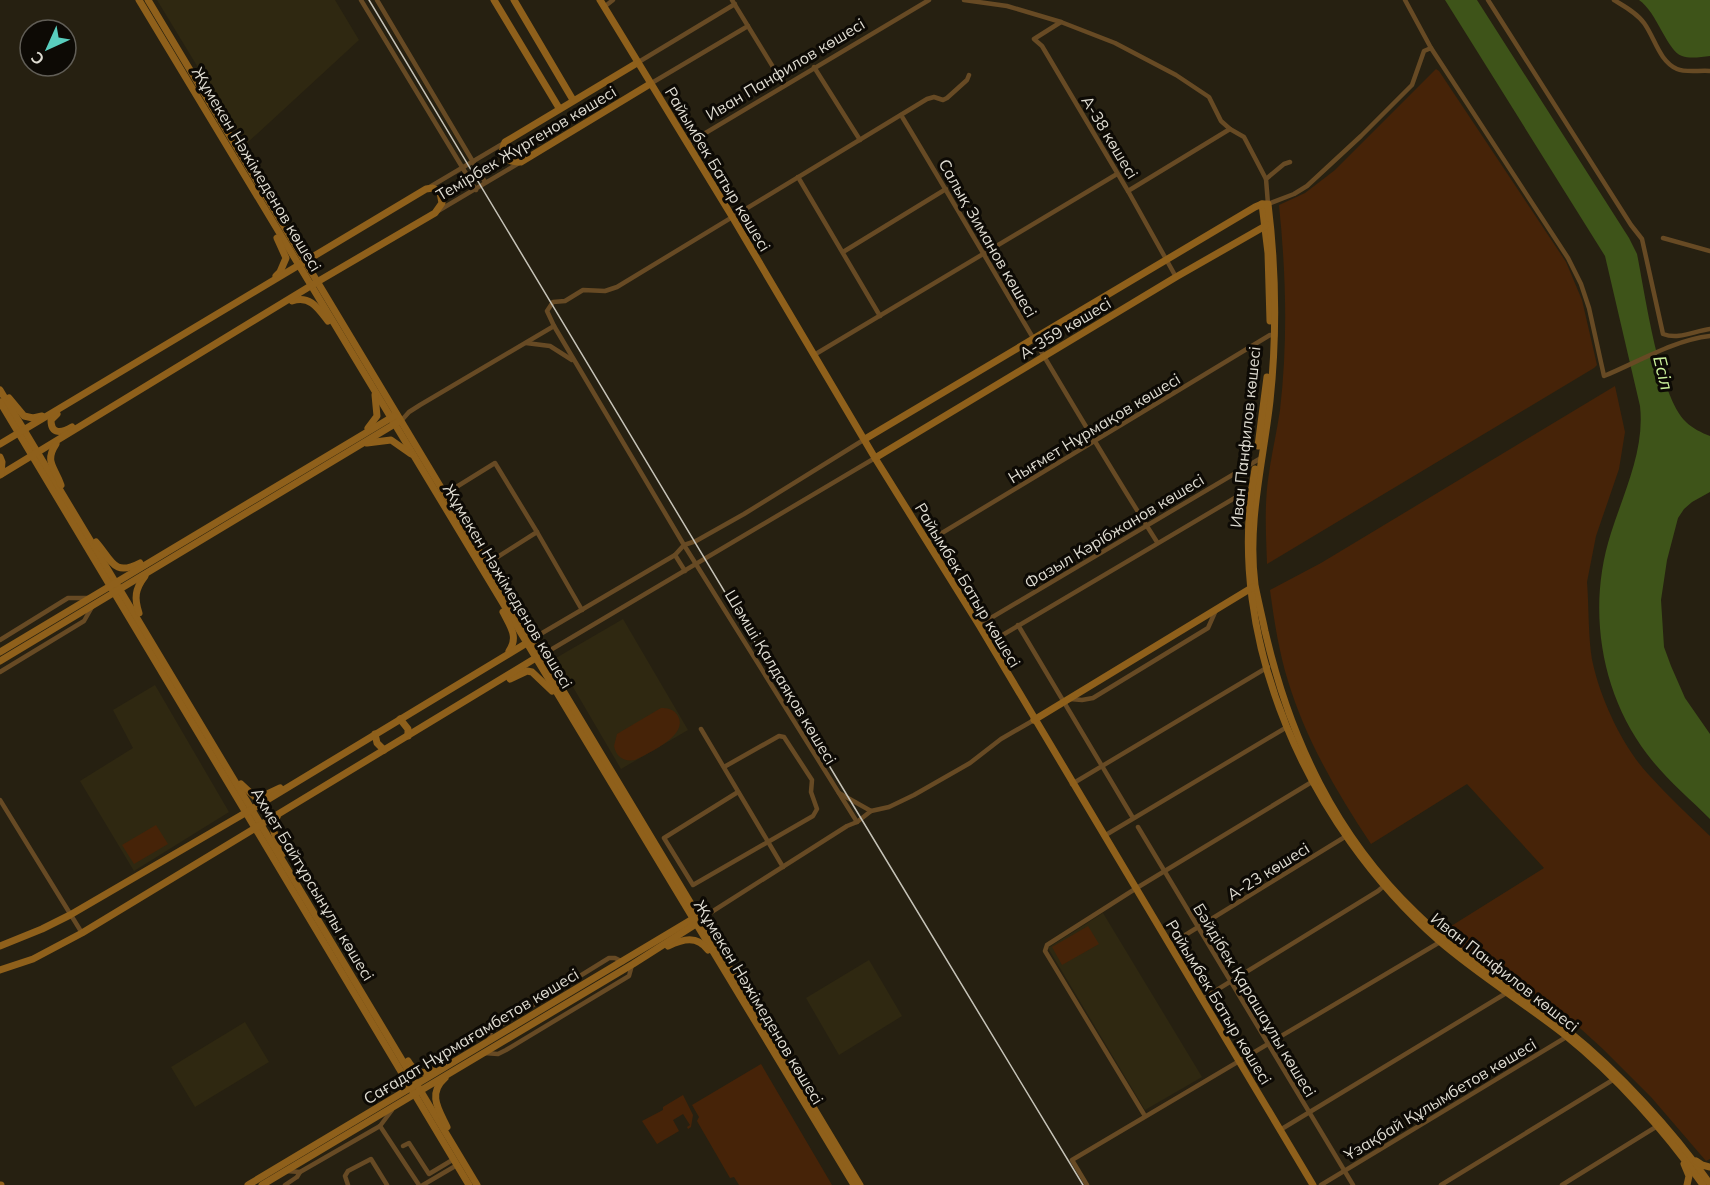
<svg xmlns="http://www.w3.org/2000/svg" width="1710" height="1185" font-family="Mulish,sans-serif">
	<rect width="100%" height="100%" fill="#262011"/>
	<g fill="#2f2811">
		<path d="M157,0h178l24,40 -114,105z"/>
		<path d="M623,619l65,111 -67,39 -65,-111z"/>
		<path d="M155,685l74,127 -95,59 -54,-90 53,-33 -20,-38z"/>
		<path d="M1103,913l99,164 -57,33 -97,-162z"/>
		<path d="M869,960l33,56 -63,39 -33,-57z"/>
		<path d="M245,1022l24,40 -74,45 -24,-40z"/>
	</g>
	<g fill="#462308">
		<path d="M1436,69l3,2 127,191 16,38 15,65 -3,3 -327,196c-1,-30 -3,-61 2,-91 3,-21 8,-42 11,-63 8,-69 6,-136 -1,-205l26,-12 30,-23z"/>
		<path d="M1615,386l10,46 -6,37 -23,67 -9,46c2,23 1,60 6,82 8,36 30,83 55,110 20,22 41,42 62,62v323l-4,2 -55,-64 -47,-47 -34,-31 -59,-42 -5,3 -12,-9v-4c-14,-9 -28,-15 -41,-26l5,-3 37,28 -47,-38 96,-60 -77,-84 -96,60c-34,-51 -65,-104 -83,-163 -9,-29 -14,-61 -18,-91l51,-27z"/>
		<path d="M661,708c7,0 13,1 17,8 11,19 -29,37 -43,44 -11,2 -19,-3 -21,-14l3,-12z"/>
		<path d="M156,825l12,19 -34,20 -12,-19z"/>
		<path d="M1088,926l11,18 -37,21 -10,-18z"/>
		<path d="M761,1064l71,121h-93l-5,-8 -4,1 -33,-57 2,-4 -7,-12z"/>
		<path d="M683,1095l10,20 -2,12 -3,2 -1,-2 3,-2 -7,-11 -10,6 6,11 -22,13 -15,-23 21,-11v-3z"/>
	</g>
	<g fill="#3e5419">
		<path d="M1445,0h32l152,238 8,16c8,39 22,142 49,168 6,6 16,11 24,14v56l-18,10 -8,7 -6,9 -11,42 -6,40 3,47 7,19 14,32 25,36v85c-21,-21 -45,-41 -63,-65 -47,-62 -60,-147 -36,-221 13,-41 34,-83 29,-127l-35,-150z"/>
		<path d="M1639,0h71v56c-9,1 -20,3 -28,0 -15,-5 -25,-44 -43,-56z"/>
	</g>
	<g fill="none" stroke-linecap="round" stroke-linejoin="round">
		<g stroke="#674a24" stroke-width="4.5">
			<path d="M361,0l115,190"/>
			<path d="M377,0l108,182"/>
			<path d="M732,0l52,85"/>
			<path d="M964,0l43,6 54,16 54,21 61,32 33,22 12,24 9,8 14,8 22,42"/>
			<path d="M1405,0l26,48"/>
			<path d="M1488,0l143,225 11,14 21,95c16,6 31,-3 47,-5"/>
			<path d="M1614,0c10,6 23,13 30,23 11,15 15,38 33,46 9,4 23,1 33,2"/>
			<path d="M604,7l9,-7"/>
			<path d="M1061,22l-27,17 8,7 86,145 48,86"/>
			<path d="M637,63l98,-59"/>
			<path d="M814,67l46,73"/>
			<path d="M650,84l98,-58"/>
			<path d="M901,115c86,142 167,287 256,427"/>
			<path d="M687,144l242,-144"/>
			<path d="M1290,162l-6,2 -18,15 2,25 26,-10 13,-8 54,-50 51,-51 12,-34 7,-3 137,210 13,26 8,24 15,68c34,-14 70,-36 106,-40"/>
			<path d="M798,177l82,139"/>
			<path d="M428,188l76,-45"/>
			<path d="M1128,191l102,-62"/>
			<path d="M438,211l81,-48"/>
			<path d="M1663,238l47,13"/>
			<path d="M843,252l103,-63"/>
			<path d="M526,343l24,3 22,14"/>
			<path d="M814,355l303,-181"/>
			<path d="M401,421l8,-9 11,-7 134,-79"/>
			<path d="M445,494l50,-31 42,69"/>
			<path d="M927,542l343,-207 5,1"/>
			<path d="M675,555l9,-10 -130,-219 -7,-15 6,-9 12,-1 18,-11 22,1 12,-4 310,-188 7,-2 9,3 4,-2 20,-18 2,-5"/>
			<path d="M488,563l49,-31 45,78"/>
			<path d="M979,625l282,-167"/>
			<path d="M1018,625l115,193"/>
			<path d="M532,639l143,-84 10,16"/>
			<path d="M0,640l68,-42h20"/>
			<path d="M989,643l266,-157"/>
			<path d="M542,655l333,-197"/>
			<path d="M0,672l84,-51 8,-14"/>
			<path d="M1070,699l12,1 11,-2 115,-70 8,-18"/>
			<path d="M701,729l82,138"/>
			<path d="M724,767l55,-31 5,1 28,43 -1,12 6,17 -4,7 -120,69 -29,-47 74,-46"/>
			<path d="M1072,784l196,-117"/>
			<path d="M839,793l32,18"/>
			<path d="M0,800l82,133"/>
			<path d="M857,822l-173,-277 12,-4 48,-27 121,-75"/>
			<path d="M1138,827l215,358"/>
			<path d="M1104,836l183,-109"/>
			<path d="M701,921l9,-8 137,-87 10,-4 14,-11 18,-4 25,-12 56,-32 31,-24 33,-19"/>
			<path d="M1169,945l179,-110"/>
			<path d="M1202,999l176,-108 7,-6"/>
			<path d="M489,1041l2,-10 118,-73h6l8,4"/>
			<path d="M484,1053l14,1 8,-4 123,-74 3,-11"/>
			<path d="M1145,1116l-100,-165 2,-6 88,-56 180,-109"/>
			<path d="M380,1126l39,59"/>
			<path d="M1280,1130l228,-138"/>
			<path d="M403,1146l6,-3 20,31 25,-15"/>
			<path d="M286,1171l14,1 80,-46 12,-16"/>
			<path d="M285,1185l12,-8 3,-5"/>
			<path d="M348,1185l-3,-9 3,-5 23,-12 16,26"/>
			<path d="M423,1185l34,-20"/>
			<path d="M1087,1185l-15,-25 368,-218"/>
			<path d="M1321,1185l247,-149"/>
			<path d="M1441,1185l175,-107"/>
			<path d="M1562,1185l97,-60"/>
		</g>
		<g stroke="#8f601b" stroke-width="7">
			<path d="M139,0l715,1185"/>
			<path d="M148,0l712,1185"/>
			<path d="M494,0l65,108"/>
			<path d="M514,0l59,100"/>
			<path d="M600,0l133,218 142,240 104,167 334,560"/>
			<path d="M637,63l-132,79c-7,15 2,20 16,20l129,-78"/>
			<path d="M1262,204l6,49 2,68"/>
			<path d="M276,276l4,-4 6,-14 -9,-20"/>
			<path d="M292,301c18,-6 26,7 36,20"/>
			<path d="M0,390l477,795"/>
			<path d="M9,398l15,18 9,2 9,-2"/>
			<path d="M0,402l469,783"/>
			<path d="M57,414l-6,6c0,15 11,13 21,7"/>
			<path d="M368,428l9,-12 -2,-21"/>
			<path d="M865,439l390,-232 7,-3h6c8,65 9,131 2,197 -7,62 -23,122 -15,184 3,16 7,31 10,46 25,108 70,204 151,282 46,45 102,79 152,118 49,39 106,101 142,153"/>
			<path d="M367,443l24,-3 20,14"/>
			<path d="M0,444l426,-255 7,-1 7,4 2,11 -7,10 -118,69 -317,193"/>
			<path d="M56,444c-12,18 -1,23 5,41"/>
			<path d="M1258,446l9,-69"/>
			<path d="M0,457l2,5 -1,12"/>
			<path d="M875,458l301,-181 91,-52"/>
			<path d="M1255,469c-32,171 55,358 183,471 39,34 85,62 127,95 51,41 100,96 138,150"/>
			<path d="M96,542c16,18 17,35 44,21"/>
			<path d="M503,612c7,14 16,25 6,39"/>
			<path d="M139,613c-5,-15 -4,-24 6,-37"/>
			<path d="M0,652l394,-236"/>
			<path d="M0,661l398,-239"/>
			<path d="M510,679l17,-8 5,1 20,19"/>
			<path d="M400,719l8,10v7"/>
			<path d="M1034,720l219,-133"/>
			<path d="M375,734l2,9 7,7"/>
			<path d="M241,784l14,13 8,-1 17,-8"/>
			<path d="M277,817c-9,12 1,24 7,36"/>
			<path d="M0,946l42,-17 28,-14 182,-106 278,-168"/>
			<path d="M668,946c15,-7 29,-11 40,4"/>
			<path d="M0,970l33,-11 49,-26 457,-277"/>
			<path d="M408,1061c5,9 14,15 25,9"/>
			<path d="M445,1078c-18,16 -6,32 2,49"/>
			<path d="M1696,1161l6,4 8,2"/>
			<path d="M1684,1164l5,12 -2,9"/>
			<path d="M0,1185h1"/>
			<path d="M248,1185l448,-268"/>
			<path d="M262,1185l371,-221 66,-42"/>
		</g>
		<path stroke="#c6c3b8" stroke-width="1.5" d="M369,0l467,777 247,408"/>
	</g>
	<g text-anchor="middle" stroke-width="6" stroke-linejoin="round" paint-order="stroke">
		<g font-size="16" fill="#dfdcd2" stroke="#0d0a05">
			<text transform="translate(785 69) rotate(-31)" y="6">Иван Панфилов көшесі</text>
			<text transform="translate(1110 137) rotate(59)" y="6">А-38 көшесі</text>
			<text transform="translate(526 143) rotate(-31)" y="6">Темірбек Жүргенов көшесі</text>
			<text transform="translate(257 169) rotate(59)" y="6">Жұмекен Нәжімеденов көшесі</text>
			<text transform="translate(718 169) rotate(59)" y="6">Райымбек Батыр көшесі</text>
			<text transform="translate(988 238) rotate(60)" y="6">Салық Зиманов көшесі</text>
			<text transform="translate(1065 328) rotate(-31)" y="6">А-359 көшесі</text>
			<text transform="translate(1094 428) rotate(-31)" y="6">Нығмет Нұрмақов көшесі</text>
			<text transform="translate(1245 437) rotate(-84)" y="6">Иван Панфилов көшесі</text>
			<text transform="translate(1114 531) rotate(-31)" y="6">Фазыл Кәрібжанов көшесі</text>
			<text transform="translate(968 585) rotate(59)" y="6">Райымбек Батыр көшесі</text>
			<text transform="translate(508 586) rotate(59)" y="6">Жұмекен Нәжімеденов көшесі</text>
			<text transform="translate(781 677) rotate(59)" y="6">Шәмші Қалдаяқов көшесі</text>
			<text transform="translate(1268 871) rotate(-32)" y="6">А-23 көшесі</text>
			<text transform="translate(313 884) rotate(59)" y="6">Ахмет Байтұрсынұлы көшесі</text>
			<text transform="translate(1505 972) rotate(38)" y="6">Иван Панфилов көшесі</text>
			<text transform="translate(1255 1000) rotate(59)" y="6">Бәйдібек Қарашаұлы көшесі</text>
			<text transform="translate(759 1002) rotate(59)" y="6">Жұмекен Нәжімеденов көшесі</text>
			<text transform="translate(1219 1002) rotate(59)" y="6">Райымбек Батыр көшесі</text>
			<text transform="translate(471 1036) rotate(-31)" y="6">Сағадат Нұрмағамбетов көшесі</text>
			<text transform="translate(1440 1099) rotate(-31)" y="6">Ұзақбай Құлымбетов көшесі</text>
		</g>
		<g font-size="18" font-style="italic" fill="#cdf39c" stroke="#0d0a05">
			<text transform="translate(1663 373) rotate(76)" y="6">Есіл</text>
		</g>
	</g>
	<g transform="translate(48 48) rotate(225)"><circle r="28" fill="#0d0a05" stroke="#615e57" stroke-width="1.5"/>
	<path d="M0-4.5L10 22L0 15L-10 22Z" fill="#59cebe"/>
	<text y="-9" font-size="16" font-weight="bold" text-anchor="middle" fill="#dfdcd2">С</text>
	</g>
</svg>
